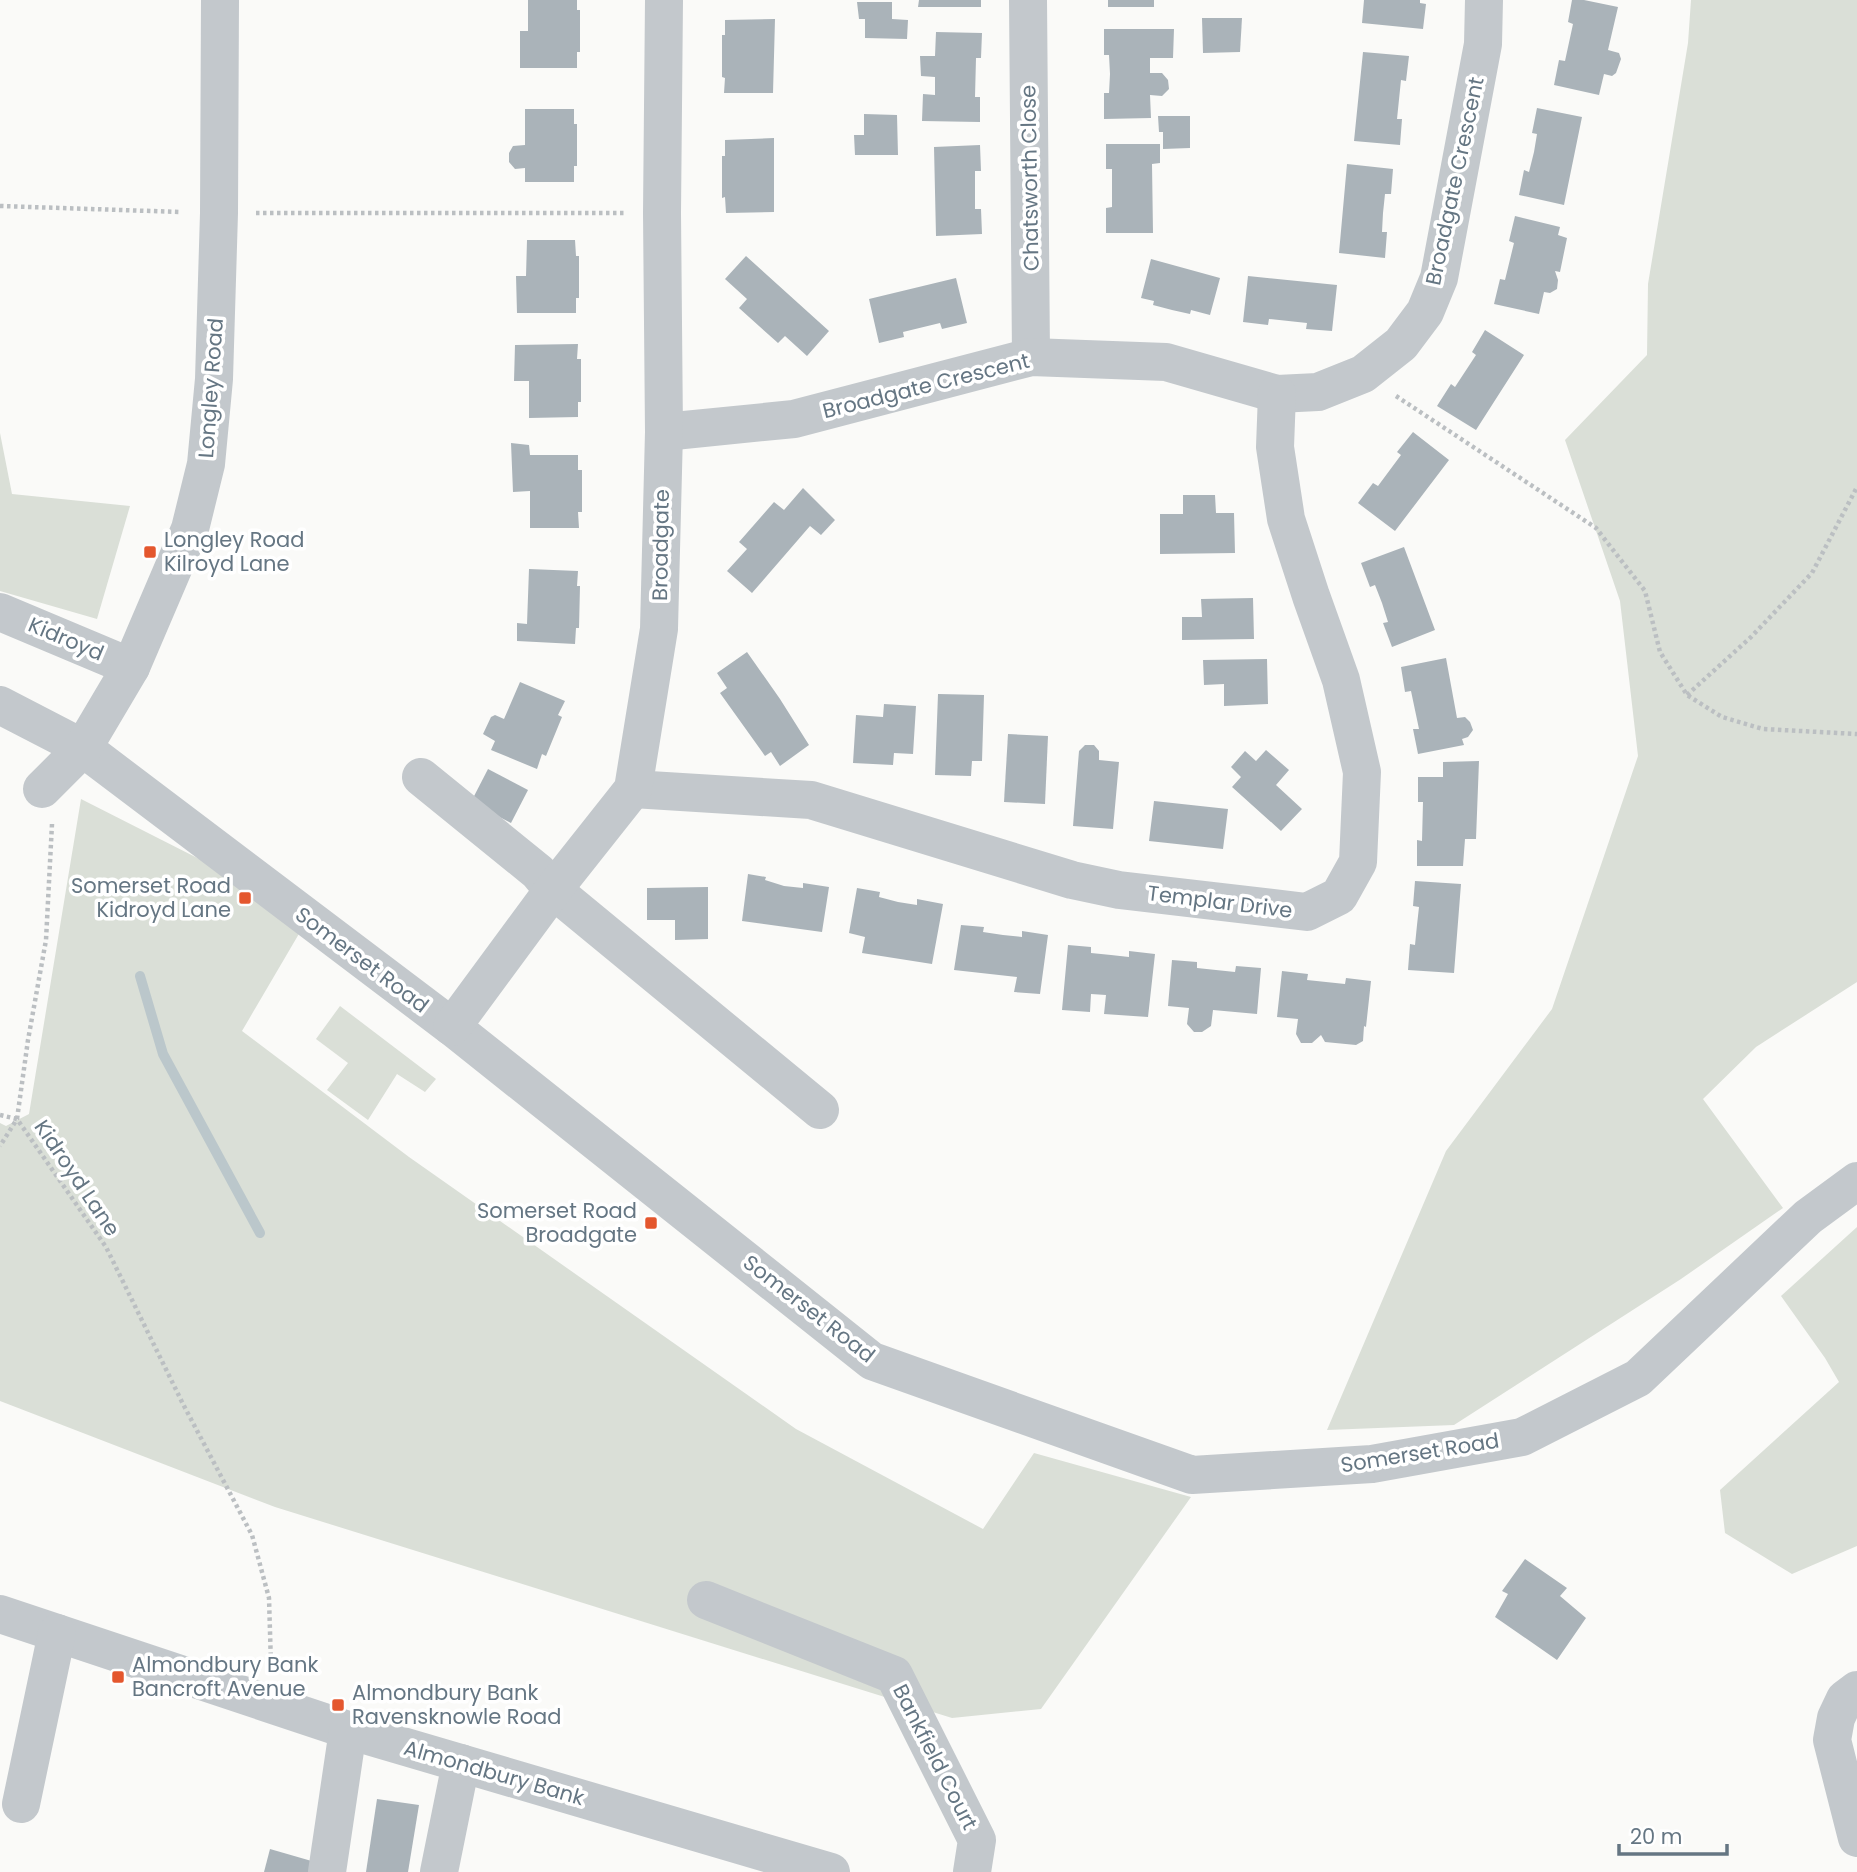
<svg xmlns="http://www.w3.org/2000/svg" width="1857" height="1872" font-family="Poppins,sans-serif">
	<rect width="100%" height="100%" fill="#fafaf8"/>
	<g fill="#dadfd7">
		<path d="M1691,0h166v982l-101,65 -53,52 80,109 -102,71 -227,146 -127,5 119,-279 106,-142 86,-253 -18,-155 -55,-161 82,-85 1,-71 40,-241z"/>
		<path d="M0,433l12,61 118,12 -33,113 -97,-28z"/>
		<path d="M81,799l229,116 -68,116 167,126 387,272 187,100 51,-76 157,44 -150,212 -89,9 -677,-211 -275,-106v-278l6,3 23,-12z"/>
		<path d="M340,1006l96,73 -11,13 -28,-18 -29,46 -41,-30 21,-27 -32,-24z"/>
		<path d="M1857,1227v319l-65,28 -67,-41 -5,-43 119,-108 -14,-24 -44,-62z"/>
	</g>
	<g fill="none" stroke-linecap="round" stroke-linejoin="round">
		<path stroke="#bbc7cb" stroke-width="10" d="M140,976l23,78 97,179"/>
	</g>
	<g fill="#aab3b9">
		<path d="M528,0h49v10h3v42h-3v16h-57v-37h8z"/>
		<path d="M919,0h62v7h-63z"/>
		<rect x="1108" y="0" width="46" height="7"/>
		<path d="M1364,0h56v3l6,1 -3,25 -61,-6z"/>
		<path d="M1572,0h12l34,7 -10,43 11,3 2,6 -5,14 -4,3 -8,-2 -5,21 -45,-10 5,-25 6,1 8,-37 -5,-2z"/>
		<path d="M857,2h35v17l16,1 -1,19 -42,-1v-19h-6z"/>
		<path d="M1202,18h40l-2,34 -37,1z"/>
		<path d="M775,19l-2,74h-49l1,-15 -3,-1v-42h3v-15z"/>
		<path d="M1104,29h70l-1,29h-23v15h12l6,7 1,9 -7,7 -12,-1 1,23 -47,1v-26h5l1,-19 -1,-19h-5z"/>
		<path d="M936,32l46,1 -1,25h-5l-1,39h5v25l-58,-1 1,-27 12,1v-18l-14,-1 -1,-20h15z"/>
		<path d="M1363,52l46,4 -3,25 -5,-1 -4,39h5l-2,26 -46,-4z"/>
		<path d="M1537,108l45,9 -18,88 -45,-10 5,-25 5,2 5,-20 3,-18 -5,-1z"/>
		<path d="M525,109h49v15h3v42h-3v16h-49v-14l-10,1 -6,-7v-9l4,-7 12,-1z"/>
		<path d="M864,114l33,1 1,40h-43l-1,-20h10z"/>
		<path d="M1158,116h32v32l-27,1v-17h-4z"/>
		<path d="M774,138v74l-48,1 -1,-16 -3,1v-42h3v-16z"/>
		<path d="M1106,144h54v19l-8,1 1,69h-47v-25l6,-1v-38h-6z"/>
		<path d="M980,145l1,26h-6v38h6l1,25 -46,2 -2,-89z"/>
		<path d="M1347,164l46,5 -2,25h-6l-2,19 -1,19h5l-2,26 -46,-5z"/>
		<path d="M1515,216l45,11 -2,8 9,3 -7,34 -5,-1 3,9 -1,9 -7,4 -6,-1 -5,22 -45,-10 6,-25 5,1 9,-37 -5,-2z"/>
		<path d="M527,240h48l1,16h3v42h-3v15h-59l-1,-37h10z"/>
		<path d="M746,256l83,75 -22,25 -22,-20 -7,7 -39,-35 8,-9 -22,-20z"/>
		<path d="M1151,259l69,19 -10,37 -19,-5 -1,4 -18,-4 -19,-5 1,-4 -13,-3z"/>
		<path d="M1248,276l89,9 -5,46 -26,-2 1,-6 -38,-4 -1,6 -25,-3z"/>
		<path d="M956,278l11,45 -25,6 -2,-6 -37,9 1,5 -25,6 -10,-44z"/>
		<path d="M1485,330l39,25 -48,75 -39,-24 14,-22 4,3 21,-32 -4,-3z"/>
		<path d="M578,344l-1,15h4v43h-3v15l-49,1v-37h-15l1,-36z"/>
		<path d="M1413,432l36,28 -54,71 -37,-28 15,-20 5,3 23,-31 -4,-3z"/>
		<path d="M511,443l18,2 1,10h48v15h4v42h-4l1,16h-49v-37l-17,1z"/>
		<path d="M803,488l32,32 -14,15 -11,-9 -58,67 -25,-22 20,-22 -8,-7 35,-40 10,8z"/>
		<path d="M1183,495h32l1,18h18l1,40 -75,1v-40h23z"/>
		<path d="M1404,547l31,83 -43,17 -9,-24 5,-1 -6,-19 -7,-18 -5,2 -9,-24z"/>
		<path d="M529,569l49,2 -1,15h3l-1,42h-3l-1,16 -58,-3v-18l10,1z"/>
		<path d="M1253,598l1,41 -72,1v-23h20l-1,-18z"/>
		<path d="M747,652l33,47 29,46 -29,21 -9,-14 -6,4 -45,-63 7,-5 -10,-15z"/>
		<path d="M1446,658l11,60 8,-1 5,5 3,8 -5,7 -6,2 2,6 -46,9 -5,-25h6l-8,-38 -6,1 -4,-25z"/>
		<path d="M1267,659l1,45 -44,2v-22l-20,1 -1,-25z"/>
		<path d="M520,682l45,19 -7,14 4,2 -16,39 -4,-2 -5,15 -46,-19 4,-9 -12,-7 8,-17 4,-2 9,4z"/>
		<path d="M938,694l46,1 -2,66h-10l-1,15 -36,-1z"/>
		<path d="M884,704l32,2 -3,48 -19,-1 -1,12 -40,-2 3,-48 27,2z"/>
		<path d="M1008,734l40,2 -3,68 -41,-2z"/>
		<path d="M1085,745h9l5,6v9l20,2 -6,67 -40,-3 6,-75z"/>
		<path d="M1266,750l23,20 -13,15 26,24 -21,22 -49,-44 9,-10 -10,-10 14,-16 11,10z"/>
		<path d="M1479,761l-3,78h-11l-2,27h-46v-26l5,1 1,-39h-5v-25h25v-15z"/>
		<path d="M488,769l40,21 -17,33 -40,-21z"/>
		<path d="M1154,801l74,8 -5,40 -74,-8z"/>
		<path d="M748,874l18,3 -1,3 19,6 19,2v-5l26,4 -7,45 -80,-11z"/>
		<path d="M1415,881l46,3 -7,89 -46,-3 2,-26 5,1 2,-20 2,-18 -6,-1z"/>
		<path d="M708,887v52l-33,1v-20h-28v-32z"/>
		<path d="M857,888l23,4 -1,5 19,5 19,3v-6l26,5 -11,60 -70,-11 3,-16 -16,-4z"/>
		<path d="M961,925l23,2 -1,5 20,3 19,2v-6l26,4 -8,59 -26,-2 3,-15 -63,-7z"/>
		<path d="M1068,945l23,2v6l20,2 18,2v-6l26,3 -7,63 -44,-3 2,-19 -15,-1 -1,18 -28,-2z"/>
		<path d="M1172,960l25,2v6l38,4 1,-6 25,2 -4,46 -44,-4 -2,16 -9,6h-8l-7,-8 2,-16 -21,-2z"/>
		<path d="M1282,971l26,3 -1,6 38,4 1,-6 25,3 -5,46 -2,-1 -1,15 -7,4 -31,-3 -4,-7 -9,8h-11l-5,-9 2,-15 -21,-2z"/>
		<path d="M1525,1559l42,29 -7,8 26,22 -29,42 -62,-43 13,-23 -6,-3z"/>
		<path d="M377,1799l42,6 -11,67h-42z"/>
		<path d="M270,1849l45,13 -2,10h-49z"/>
	</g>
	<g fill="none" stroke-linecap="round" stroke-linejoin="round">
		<g stroke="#bbbfc2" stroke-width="4.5" stroke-dasharray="3.5 3.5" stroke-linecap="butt">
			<path d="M0,206l181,6"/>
			<path d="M256,213h369"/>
			<path d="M1396,396l200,132 49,63 15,61 27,43 35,22 41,12 94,5"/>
			<path d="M1687,695l64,-58 61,-64 45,-86"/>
			<path d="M52,824l-6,116 -18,100 -11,79 89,128 77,157 69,131 17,63 2,67"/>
			<path d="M0,1115l17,4 -17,27"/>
		</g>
		<g stroke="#c3c8cc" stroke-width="38">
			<path d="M1028,0l3,357"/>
			<path d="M664,432l130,-13 237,-62 135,5 111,32 41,-2 45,-18 38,-30 24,-32 14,-34 44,-234 1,-44"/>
			<path d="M0,612l131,55"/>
			<path d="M0,705l83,43 369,279 420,334 320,114 180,-11 150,-27 116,-59 170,-161 49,-36"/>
			<path d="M421,777l117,95 15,18 267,220"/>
			<path d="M42,789l41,-41 48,-81 59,-138 16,-65 8,-85 5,-166 1,-213"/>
			<path d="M633,789l178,11 261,80 47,10 188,22 32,-16 19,-34 4,-90 -21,-92 -30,-84 -25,-77 -11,-72 2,-53"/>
			<path d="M452,1027l101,-137 80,-101 26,-160 5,-197 -2,-219 2,-213"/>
			<path d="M706,1600l188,75 83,165 -5,32"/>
			<path d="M0,1614l348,116 483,142"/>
			<path d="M1857,1690l-12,9 -9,19 -4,22 25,98"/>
			<path d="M21,1804l36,-171"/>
			<path d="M327,1872l21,-142"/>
			<path d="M439,1872l22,-109"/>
		</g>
	</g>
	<g fill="#e4572e" stroke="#fff" stroke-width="2.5">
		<rect x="143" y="545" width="14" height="14" rx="3.5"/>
		<rect x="238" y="891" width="14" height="14" rx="3.5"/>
		<rect x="644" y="1216" width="14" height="14" rx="3.5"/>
		<rect x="111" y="1670" width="14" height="14" rx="3.5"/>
		<rect x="331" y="1698" width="14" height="14" rx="3.5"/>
	</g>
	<g text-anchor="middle" stroke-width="7" stroke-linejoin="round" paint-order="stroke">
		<g font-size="21" fill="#657683" stroke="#fff">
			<text transform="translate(1030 178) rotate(-91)" y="7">Chatsworth Close</text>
			<text transform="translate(1455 181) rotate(-78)" y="7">Broadgate Crescent</text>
			<text transform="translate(926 386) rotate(-14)" y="7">Broadgate Crescent</text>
			<text transform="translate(211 388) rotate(-86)" y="7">Longley Road</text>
			<text transform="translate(661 545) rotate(-89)" y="7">Broadgate</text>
			<text transform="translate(66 639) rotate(23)" y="7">Kidroyd</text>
			<text transform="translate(1220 902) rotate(7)" y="7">Templar Drive</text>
			<text transform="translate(362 960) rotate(37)" y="7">Somerset Road</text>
			<text transform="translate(77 1178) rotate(56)" y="7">Kidroyd Lane</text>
			<text transform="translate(809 1309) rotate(38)" y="7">Somerset Road</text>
			<text transform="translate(1420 1453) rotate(-9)" y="7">Somerset Road</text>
			<text transform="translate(935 1757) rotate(63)" y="7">Bankfield Court</text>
			<text transform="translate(494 1773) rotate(16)" y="7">Almondbury Bank</text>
		</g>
		<g font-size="21" fill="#657683" stroke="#fff" text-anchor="start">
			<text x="164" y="547">Longley Road<tspan x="164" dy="24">Kilroyd Lane</tspan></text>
			<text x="231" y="893" text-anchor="end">Somerset Road<tspan x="231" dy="24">Kidroyd Lane</tspan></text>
			<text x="637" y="1218" text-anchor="end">Somerset Road<tspan x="637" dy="24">Broadgate</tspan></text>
			<text x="132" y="1672">Almondbury Bank<tspan x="132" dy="24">Bancroft Avenue</tspan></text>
			<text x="352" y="1700">Almondbury Bank<tspan x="352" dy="24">Ravensknowle Road</tspan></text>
		</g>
	</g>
	<path d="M1619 1844v10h108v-10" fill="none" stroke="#657683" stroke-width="3.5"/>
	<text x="1630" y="1844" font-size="21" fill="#657683" stroke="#ffffff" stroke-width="5" paint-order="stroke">20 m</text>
</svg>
